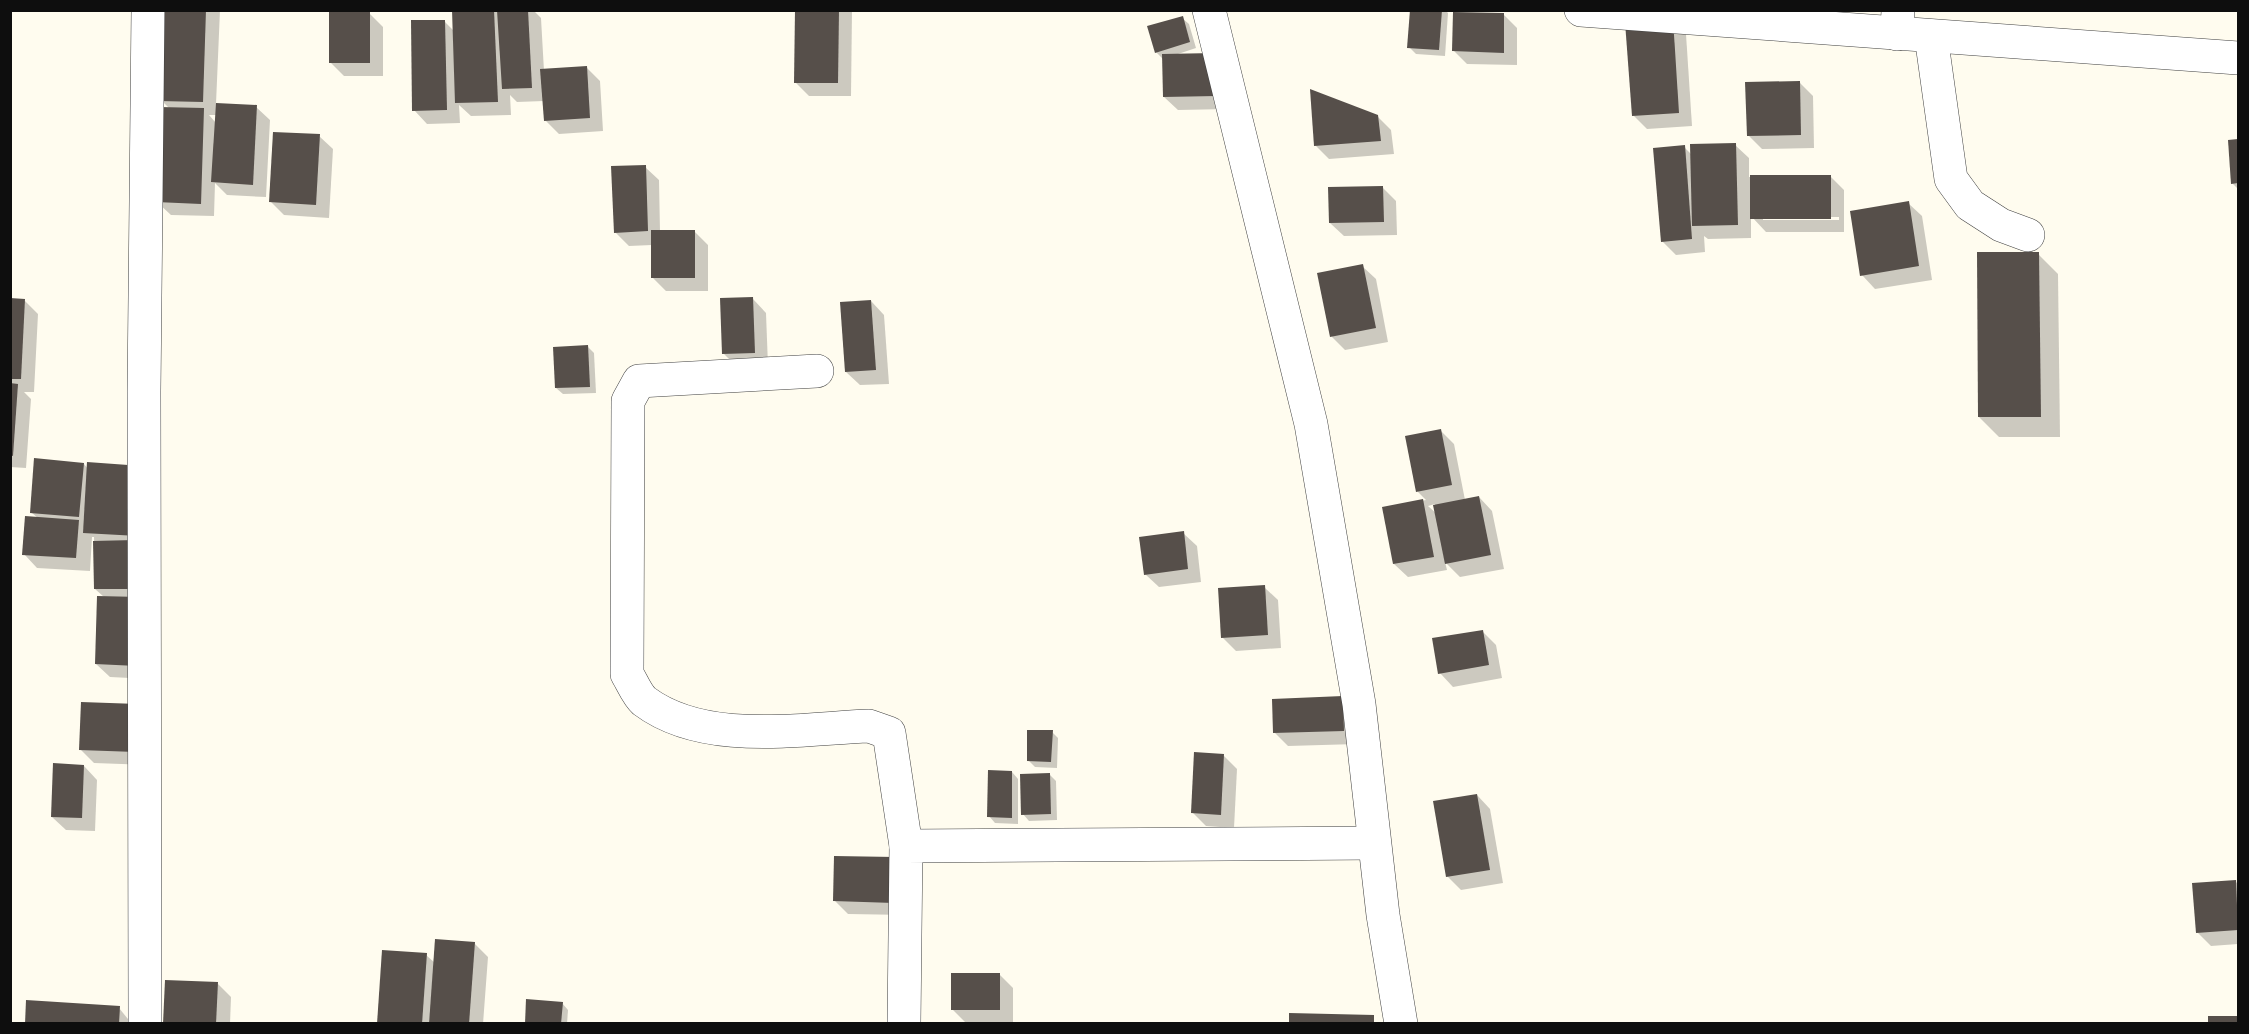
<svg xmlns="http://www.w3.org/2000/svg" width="2249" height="1034" font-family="Georgia,serif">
	<rect width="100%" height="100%" fill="#fffcef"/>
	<g fill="#0003" fill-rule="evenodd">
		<path d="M164,10h56l-4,94 40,3 14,13 -4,77 -39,-2 -12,-12 -1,33 -43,-1 -14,-13 12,-94 -8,-8zM209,115h8l-1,8z"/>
		<path d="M453,10h80l8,8 3,53 43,-3 13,13 3,50 -44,3 -14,-14 -1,-19 -27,1 -7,-7 1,20 -40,1 -12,-11 1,18 -33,1 -13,-14 30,-89 10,10z"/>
		<path d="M796,10h56l-1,86h-42l-14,-14z"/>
		<path d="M1411,10h34l3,3 -3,43 -29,-2 -7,-7z"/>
		<path d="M370,14l13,13v49h-39l-13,-13z"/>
		<path d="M1504,15l13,13v37l-50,-1 -14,-14z"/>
		<path d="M1182,18l7,6 7,24 -18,6 51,55 -51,1 -14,-13 -1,-38 -7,-7z"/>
		<path d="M1672,20l14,14 6,92 -45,3 -13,-13z"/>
		<path d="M1800,83l13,13 1,52 -52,1 -14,-14z"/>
		<path d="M1377,116l14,14 3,24 -65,5 -14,-14z"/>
		<path d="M319,136l14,13 -4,69 -45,-3 -13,-13z"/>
		<path d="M2230,141h8v48l-6,-6z"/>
		<path d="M1735,145l14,13v19l81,-1 14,14v42h-78l-15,-16v22l-43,1 -4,-3 1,16 -29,3 -14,-14 22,-94 8,8zM1763,217h76v3h-76z"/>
		<path d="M645,167l14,13 1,51h34l14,14v46h-42l-13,-13 -1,-33 -23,1 -14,-14z"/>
		<path d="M1382,187l14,14 1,34 -53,1 -14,-13z"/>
		<path d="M1908,203l14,13 10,64 -57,9 -13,-14z"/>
		<path d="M2038,254l20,20 2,163h-61l-20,-20z"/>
		<path d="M1362,266l14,13 12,63 -43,8 -13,-13z"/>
		<path d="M753,299l13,14 2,53 -31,1 -14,-14z"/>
		<path d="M10,300l15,1 13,13 -4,78h-10l7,7 -5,69 -16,-1z"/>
		<path d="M871,301l13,14 5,69 -29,1 -14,-13z"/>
		<path d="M588,347l6,6 2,40 -33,1 -7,-6z"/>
		<path d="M1440,430l14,14 11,56 14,-3 13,14 12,58 -44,8 -15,-15 2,8 -39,7 -14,-13 -10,-56 42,-8 -8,-8zM1435,504l2,10 -9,-8z"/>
		<path d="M84,464l4,5 54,-1 8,211 -40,-2 -14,-13 8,-67 -9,-8 -1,-52h-2l-2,34 -53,-3 -13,-14 14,-36 -6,-5z"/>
		<path d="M1183,533l14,13 4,36 -42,5 -14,-13z"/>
		<path d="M1264,587l14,13 3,48 -45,3 -14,-14z"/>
		<path d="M1482,631l14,14 6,33 -49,9 -13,-14z"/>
		<path d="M1342,698l15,46 -69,2 -14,-14z"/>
		<path d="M82,704l67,61 -55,-2 -14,-14z"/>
		<path d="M1052,732l6,6 -1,30 -22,-1 -7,-7z"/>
		<path d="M1223,755l14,14 -3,59 -28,-2 -14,-14z"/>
		<path d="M84,766l13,14 -2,51 -29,-1 -14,-13z"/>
		<path d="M1012,772l6,7v45l-23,-1 -6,-7z"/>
		<path d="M1050,775l6,6 1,39 -28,1 -6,-7z"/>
		<path d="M1477,795l13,14 13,74 -42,7 -14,-14z"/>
		<path d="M835,858l72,57 -59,-1 -14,-14z"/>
		<path d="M2236,882l2,2v60l-27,2 -14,-14z"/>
		<path d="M474,943l14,14 -5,67h-105l48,-69 9,8z"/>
		<path d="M1000,975l13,13v35h-47l-14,-14z"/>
		<path d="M217,983l14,14 -1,27h-65z"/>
		<path d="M562,1003l6,7 -1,14h-41z"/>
		<path d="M119,1008l13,16h-106z"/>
	</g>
	<g fill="#564f4a">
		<path d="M162,10h44l-3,92 -44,-1z"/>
		<path d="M452,10h42l4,92 -43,1z"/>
		<path d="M497,10h31l4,78 -30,1z"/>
		<path d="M795,10h44l-1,73h-44z"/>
		<path d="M1410,10h32l-3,40 -32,-2z"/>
		<rect x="329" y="12" width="41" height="51"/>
		<path d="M1453,12l51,1v40l-52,-2z"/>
		<path d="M1183,16l7,26 -35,11 -8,-27z"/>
		<path d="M1673,19l6,94 -47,3 -7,-94z"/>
		<path d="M411,20h34l2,90 -35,1z"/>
		<path d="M1215,53l1,43 -53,1 -1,-43z"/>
		<path d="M587,66l3,52 -46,3 -4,-52z"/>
		<path d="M1800,81l1,54 -54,1 -2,-54z"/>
		<path d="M1310,89l68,26 3,26 -67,5z"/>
		<path d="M216,103l41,2 -4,80 -42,-3z"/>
		<path d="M159,107l45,1 -3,96 -45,-2z"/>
		<path d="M273,132l47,2 -4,71 -47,-3z"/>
		<path d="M2238,139v44l-7,1 -3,-44z"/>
		<path d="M1736,143l2,82 -46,1 -2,-82z"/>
		<path d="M1685,145l7,94 -31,3 -8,-94z"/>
		<path d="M646,165l2,66 -34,2 -3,-67z"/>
		<rect x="1750" y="175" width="81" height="44"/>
		<path d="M1383,186l1,36 -55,1 -1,-36z"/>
		<path d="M1909,201l10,65 -59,10 -10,-65z"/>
		<rect x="651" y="230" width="44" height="48"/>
		<path d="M1977,252h62l2,165h-63z"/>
		<path d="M1363,264l13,64 -46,9 -13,-64z"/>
		<path d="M753,297l2,56 -33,1 -2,-56z"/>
		<path d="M10,298l15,1 -4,80h-11z"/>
		<path d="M871,300l5,70 -31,2 -5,-70z"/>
		<path d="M588,345l2,42 -35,1 -2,-41z"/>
		<path d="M10,383l8,1 -5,72 -3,-1z"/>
		<path d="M1441,429l11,56 -36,7 -11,-56z"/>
		<path d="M34,458l50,5 -5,54 -49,-4z"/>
		<path d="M87,462l55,4 -4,70 -55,-3z"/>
		<path d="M1479,496l12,59 -46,9 -12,-59z"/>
		<path d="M1423,499l11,58 -41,7 -11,-57z"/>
		<path d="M25,516l54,4 -3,38 -54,-3z"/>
		<path d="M1184,531l4,38 -44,6 -5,-38z"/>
		<path d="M135,540l1,49h-42l-1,-48z"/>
		<path d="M1265,585l3,50 -47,3 -3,-50z"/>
		<path d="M97,596l43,1 -3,69 -42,-2z"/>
		<path d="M1483,630l6,35 -51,9 -6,-36z"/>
		<path d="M1343,696l1,35 -71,2 -1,-34z"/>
		<path d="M81,702l57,2 -2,48 -57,-2z"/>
		<path d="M1027,730h26l-2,32 -24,-1z"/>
		<path d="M1194,752l30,2 -3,61 -30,-2z"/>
		<path d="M53,763l31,2 -2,53 -31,-1z"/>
		<path d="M988,770l24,1v47l-25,-1z"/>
		<path d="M1050,773l1,41 -30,1 -1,-41z"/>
		<path d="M1477,794l13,76 -44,7 -13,-76z"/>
		<path d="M834,856l61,1 -1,46 -61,-2z"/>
		<path d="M2236,880l2,50 -42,3 -4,-50z"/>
		<path d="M435,939l40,3 -6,82h-40z"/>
		<path d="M382,950l45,3 -5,71h-45z"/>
		<rect x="951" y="973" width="49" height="37"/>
		<path d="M165,980l53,2 -2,42h-53z"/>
		<path d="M526,999l37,3 -2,22h-36z"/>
		<path d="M26,1000l94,6 -1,18h-94z"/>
		<path d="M1289,1013l85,2v9h-85z"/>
		<rect x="2208" y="1016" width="30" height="8"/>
	</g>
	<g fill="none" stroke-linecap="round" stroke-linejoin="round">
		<g stroke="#414141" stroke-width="34">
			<g id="minor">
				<path d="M1897,34l1,-24"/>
				<path d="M1931,36l20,143 19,26 31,20 27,10"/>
				<path d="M817,371l-178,10 -11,20 -1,273c5,8 10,21 17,27 60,45 154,28 225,25l20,7 17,113"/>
				<path d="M145,1024l-1,-632 4,-382"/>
				<path d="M904,1024l2,-178 468,-3"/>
			</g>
		</g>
		<g stroke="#414141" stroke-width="34">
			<g id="tertiary">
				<path d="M1209,10l102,414 48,280 24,211 18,109"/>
				<path d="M1581,10l657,48"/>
			</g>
		</g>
		<use href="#minor" stroke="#fff" stroke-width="33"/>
		<use href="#tertiary" stroke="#fff" stroke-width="33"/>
	</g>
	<rect width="2249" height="1034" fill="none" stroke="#0e0e0e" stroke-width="24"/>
</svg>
